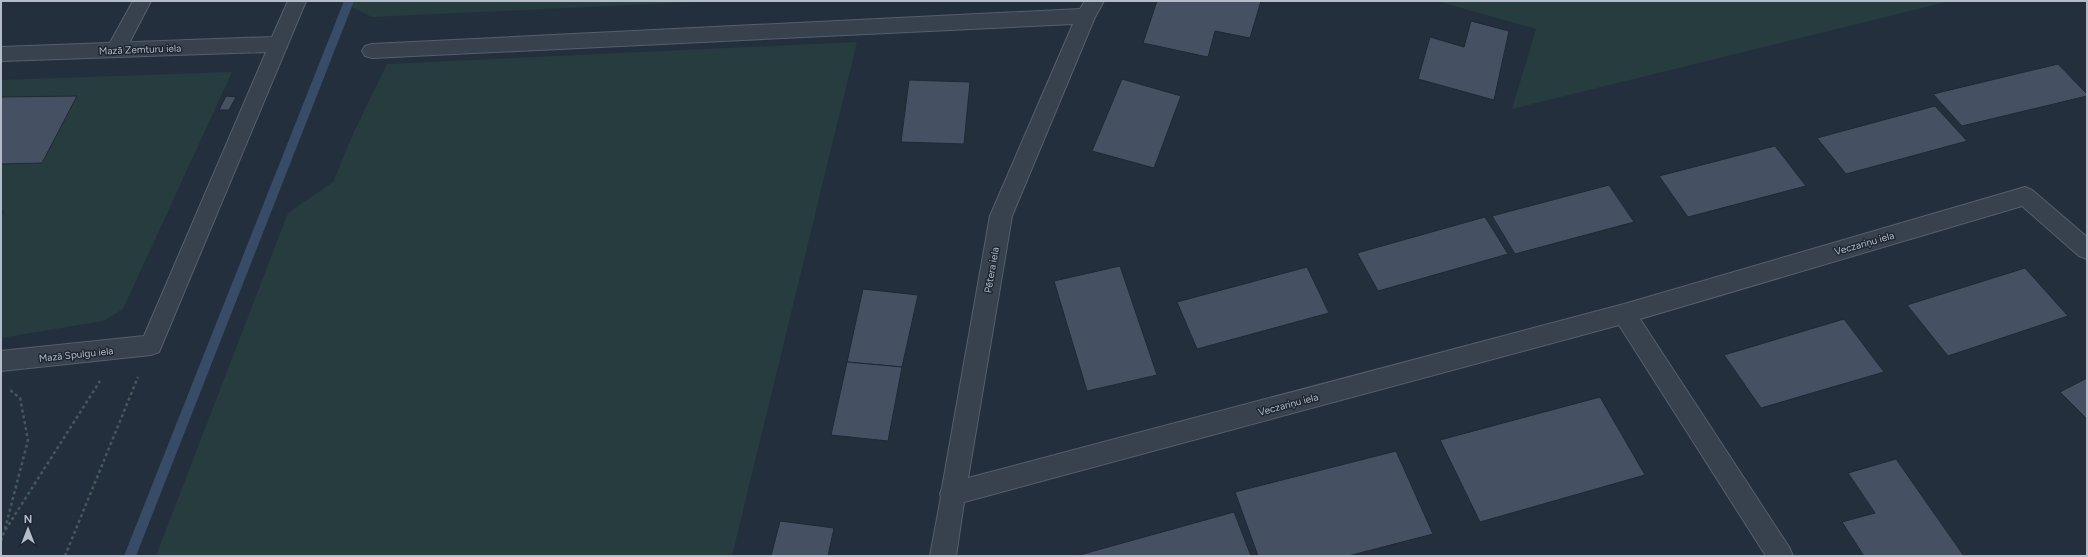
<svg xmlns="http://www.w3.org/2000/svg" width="2088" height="557" font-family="Figtree,sans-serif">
	<rect width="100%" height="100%" fill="#242f3e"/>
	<g fill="#263c3f">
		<path d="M340,1h376l-344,16z"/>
		<path d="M1437,1h513l-438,108 24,-80z"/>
		<path d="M857,42l-125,514h-576l132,-343 45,-31 20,-48 34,-70z"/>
		<path d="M232,72l-109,237 -20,12 -102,17v-119l3,-8 -3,-1v-130z"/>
	</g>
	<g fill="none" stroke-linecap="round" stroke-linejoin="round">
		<path fill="#394c67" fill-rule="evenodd" d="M344,1h10l-218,555h-12z"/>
	</g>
	<g fill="#455162" stroke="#1f2835">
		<path d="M1157,1h104l-11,37 -35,-7 -7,26 -65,-14z"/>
		<path d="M1471,21l38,10 -15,69 -76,-21 12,-42 34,10z"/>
		<path d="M2058,64l29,30v2l-125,30 -29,-32z"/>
		<path d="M1122,79l59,17 -27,72 -62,-17z"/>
		<path d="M909,80l61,2 -6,62 -63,-2z"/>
		<path d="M77,96l-35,67 -41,1v-67z"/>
		<path d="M226,96l10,1 -7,13h-10z"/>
		<path d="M1935,106l32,35 -121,33 -29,-36z"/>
		<path d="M1775,146l31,40 -118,31 -29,-41z"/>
		<path d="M1609,185l25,37 -119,32 -23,-38z"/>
		<path d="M1485,217l23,37 -130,37 -21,-38z"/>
		<path d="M1120,266l37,109 -70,16 -33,-110z"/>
		<path d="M1307,267l22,46 -132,36 -20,-47z"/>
		<path d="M2025,268l43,48 -120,40 -41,-51z"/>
		<path d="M863,289l55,6 -16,72 -55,-5z"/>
		<path d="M1844,319l40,53 -123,36 -37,-53z"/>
		<path d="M847,362l55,5 -14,74 -57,-6z"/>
		<path d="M2087,378v41l-27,-27z"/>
		<path d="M1600,397l45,78 -165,47 -40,-82z"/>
		<path d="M1396,451l37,83 -85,22h-90l-23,-64z"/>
		<path d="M1896,459l68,97h-100l-22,-34 33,-9 -27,-40z"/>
		<path d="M1234,512l17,44h-175z"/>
		<path d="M780,521l54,7 -6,28h-57z"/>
	</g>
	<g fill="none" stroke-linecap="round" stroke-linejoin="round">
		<g stroke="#565f6c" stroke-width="2">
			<path id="lane" d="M133,1h18l-28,54 -7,2 -7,-2 -3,-5z"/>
		</g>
		<g stroke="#565f6c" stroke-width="2">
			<g id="street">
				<path d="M288,1h18l-147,351 -8,3 -150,16v-20l143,-15 122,-284 -265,9v-14l271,-10z"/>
				<path d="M1085,1h19l-9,16 -83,199 -44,262 656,-174 401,-117 7,3 55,47v22l-8,-3 -57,-50 -382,113 149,228 4,9h-27l-147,-231 -655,177 -8,54h-26l11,-59 -1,-3 2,-6 48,-272 83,-192 -701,34 -7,-2 -3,-5 3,-5 7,-2 708,-35z"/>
			</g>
		</g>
		<g stroke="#44595c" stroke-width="2.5" stroke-dasharray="3 3" stroke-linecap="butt">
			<path d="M5,529l23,-89 -8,-42 -10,-8"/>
			<path d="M1,541l3,-9 96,-151"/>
			<path d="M65,556l73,-179"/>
		</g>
		<use href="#lane" fill="#38414e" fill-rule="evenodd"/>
		<use href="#street" fill="#38414e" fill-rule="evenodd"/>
	</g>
	<g text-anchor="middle" stroke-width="3" stroke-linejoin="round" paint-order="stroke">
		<g font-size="10" fill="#b4bcc9" stroke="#1d2633">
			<text transform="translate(140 49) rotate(-2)" y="4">Mazā Zemturu iela</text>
			<text transform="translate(1864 243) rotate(-16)" y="4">Veczariņu iela</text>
			<text transform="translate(991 270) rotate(-80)" y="4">Pētera iela</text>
			<text transform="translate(76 354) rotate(-6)" y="4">Mazā Spulgu iela</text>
			<text transform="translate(1288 404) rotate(-15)" y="4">Veczariņu iela</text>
		</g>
	</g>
	<rect width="2088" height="557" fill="none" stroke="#b4bcc9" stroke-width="4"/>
	<g transform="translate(28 529)" stroke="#1d2633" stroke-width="3" paint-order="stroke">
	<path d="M0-3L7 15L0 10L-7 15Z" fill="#b4bcc9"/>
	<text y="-6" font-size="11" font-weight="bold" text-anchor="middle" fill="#b4bcc9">N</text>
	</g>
</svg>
